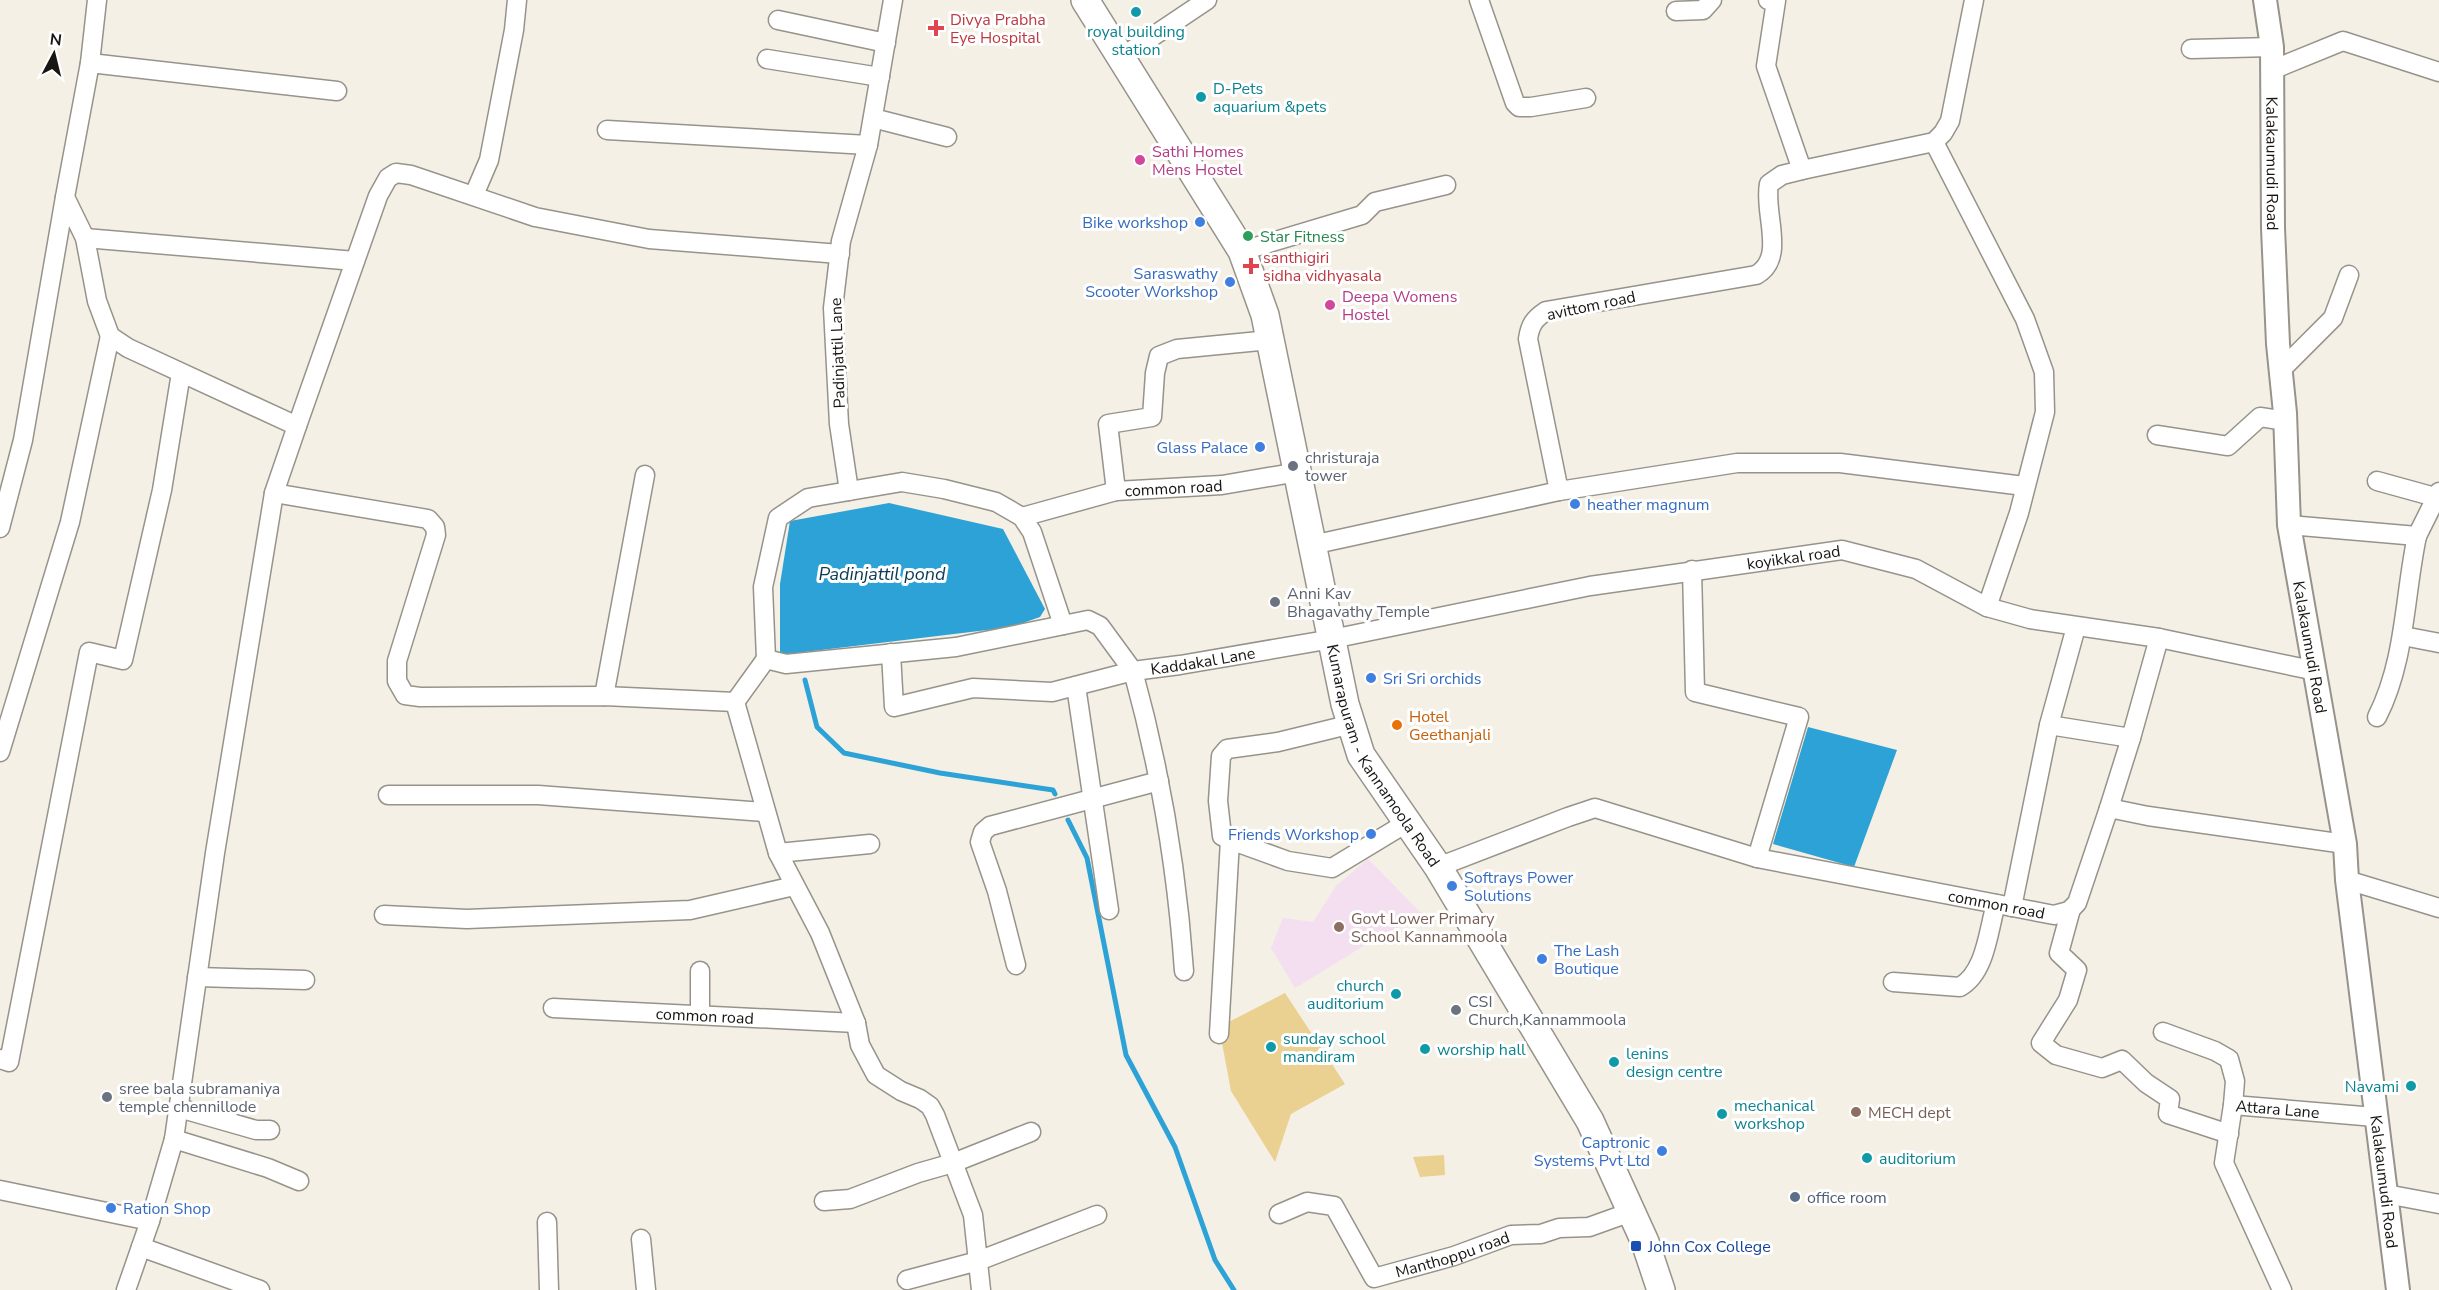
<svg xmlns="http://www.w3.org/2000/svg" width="2439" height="1290" font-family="'Nunito Sans',sans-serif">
	<rect width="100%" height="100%" fill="#f4f0e6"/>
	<path fill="#f3dfef" d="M1368,859l56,57 -39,17 -90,55 -24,-40 12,-30 30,4 23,-36z"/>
	<g fill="#ead191">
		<path d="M1285,993l60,91 -54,30 -16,48 -44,-71 -12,-64z"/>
		<path d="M1444,1155l1,20 -25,2 -7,-20z"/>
	</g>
	<g fill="#2da2d7">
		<path d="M889,503l114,26 42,80 -5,8 -28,10 -232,28v-71l10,-63z"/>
		<path d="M1808,727l89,23 -43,117 -81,-23z"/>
	</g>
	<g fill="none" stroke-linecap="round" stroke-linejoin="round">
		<g stroke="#2da2d7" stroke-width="5">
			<path d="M805,680l12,47 27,26 96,20 113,17 2,4"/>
			<path d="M1068,820l19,38 39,197 49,92 40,113 19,30"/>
		</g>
		<g stroke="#97938a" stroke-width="21">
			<g id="minor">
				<path d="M97,0l-7,63 -25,134 20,41 12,63 13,35 18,12 169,78 -23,67 -59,360 -41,286 -24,82 -24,69"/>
				<path d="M1479,0l36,103 4,4h12l55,-9"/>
				<path d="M1676,11l27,-1 9,-10"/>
				<path d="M778,20l108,23"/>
				<path d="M2191,49l81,-2"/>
				<path d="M1122,57l85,-57"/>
				<path d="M767,59l113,18"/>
				<path d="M90,63l247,28"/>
				<path d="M2272,70l71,-29 96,31"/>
				<path d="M873,118l74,19"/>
				<path d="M607,130l261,15"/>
				<path d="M1934,142l91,177 19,53 1,40 -26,101 -32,94"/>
				<path d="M1802,170l132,-28 9,-9 7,-12 24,-121"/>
				<path d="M474,195l15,-35 25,-130 3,-30"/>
				<path d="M85,238l270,23"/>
				<path d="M1242,251l120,-36 13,-13 71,-17"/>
				<path id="s1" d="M1270,340l-93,9 -18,7 -4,17 -3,44 -44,7 8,67 106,-6 76,-13"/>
				<path d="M2281,370l52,-52 16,-43"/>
				<path d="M297,426l81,-230 10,-18 8,-5 15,2 124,42 114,22 191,15"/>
				<path d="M2157,435l71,11 32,-29 26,4"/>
				<path d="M2377,481l58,16"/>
				<path d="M849,491l53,-9 42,7 52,13 26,15 10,15 31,93"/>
				<path d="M1559,491l178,-28h103l184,23"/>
				<path d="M274,493l154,26 7,8 1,8 -39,126v20l8,14 15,2 184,-1 131,6"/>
				<path d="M1022,517l94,-26"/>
				<path d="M2289,525l128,11 22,-44"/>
				<path d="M0,528l23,-88 42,-243"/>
				<path d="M1312,545l247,-54 -31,-152c2,-14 6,-20 18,-28l210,-36c31,-17 7,-62 13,-91l13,-9 20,-5 -36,-104 10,-65 -8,-1"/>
				<path d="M2403,636l36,7"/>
				<path d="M891,653l3,54 79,-19 79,4 81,-21c27,98 44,198 51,300"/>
				<path id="s2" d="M766,659l20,5 170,-17 132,-27 12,6 33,45 47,-6 152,-26 258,-53 252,-36 74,19 71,38 43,12 129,19 157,33"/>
				<path d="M766,659l-3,-72 15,-69 30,-20 41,-7 -10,-67 -6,-116 8,-67 27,-96 25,-145"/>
				<path d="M766,659l-31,43 43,151 42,80 36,90 4,22 16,30 25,16 19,8 10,7 5,9 38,100 8,75"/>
				<path d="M1076,686l33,224"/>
				<path d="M604,696l41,-221"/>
				<path d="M2377,717c29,-57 27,-120 40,-181"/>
				<path d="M2049,725l82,13 28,-100"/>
				<path d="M0,752l70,-230 40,-186"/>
				<path d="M388,795h150l227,17"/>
				<path d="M2109,808l22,-70"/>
				<path d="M1230,840l-8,-4 -4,-35 3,-45 6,-7 51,-7 74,-18"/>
				<path d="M778,853l92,-9"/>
				<path id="s3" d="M1757,858l297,57 15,-4 8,-8 32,-95 39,8 197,28"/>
				<path d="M1438,867l130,-50 27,-9 162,50 42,-141 -104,-25 -3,-122"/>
				<path d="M2347,880l92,28"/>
				<path d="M2012,907l37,-182 27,-98"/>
				<path d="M2071,909l-12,44 18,17 -9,30 -27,43 15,12 46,13 20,-8 24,23 24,16 -2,15 61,20"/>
				<path d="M384,915l83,4 223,-9 104,-24"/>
				<path d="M1016,965l-19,-74 -17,-49 3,-10 7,-6 169,-45"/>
				<path d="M197,977l108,3"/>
				<path d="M1893,982l67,5c26,-15 28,-56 36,-83"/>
				<path id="s4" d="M553,1008l303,15"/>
				<path d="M700,1015v-44"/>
				<path d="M2163,1032l52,19 14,8 6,22 -2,24"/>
				<path d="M1219,1034l11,-194 58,21 44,7 76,-46"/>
				<path d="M0,1059l9,3 80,-410 34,8 39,-170 19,-117"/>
				<path d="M179,1108l77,22h14"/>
				<path d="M174,1139l94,29 31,13"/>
				<path d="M0,1190l150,31"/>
				<path d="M2386,1194l53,10"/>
				<path d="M824,1201l26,-2 68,-26 35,-10 78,-31"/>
				<path id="s5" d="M1279,1214l28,-12 27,4 40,72 80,-22 57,-21 30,-1 18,-6 30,-1 42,-15"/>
				<path d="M547,1222l2,68"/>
				<path d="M641,1239l5,51"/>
				<path d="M141,1247l119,43"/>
				<path d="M907,1280l71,-19 119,-46"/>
				<path id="s6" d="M2282,1290l-58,-127 9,-58 142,12"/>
			</g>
		</g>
		<g stroke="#97938a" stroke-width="26">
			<g id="tertiary">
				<path id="s7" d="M2265,0l7,47 1,181 5,116 7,69 4,112 56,319 2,36 51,410"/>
			</g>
		</g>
		<g stroke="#97938a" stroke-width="30">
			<g id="secondary">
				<path id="s8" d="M1085,0l157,251 23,64 80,389 16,51 77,112 152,254 55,121 16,48"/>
			</g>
		</g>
		<use href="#minor" stroke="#fff" stroke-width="18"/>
		<use href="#tertiary" stroke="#fff" stroke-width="22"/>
		<use href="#secondary" stroke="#fff" stroke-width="27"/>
	</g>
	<g fill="#0f9aa8" stroke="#fff" stroke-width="2">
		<circle cx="1136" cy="12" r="6"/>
		<circle cx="1201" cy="97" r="6"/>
		<circle cx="1396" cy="994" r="6"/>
		<circle cx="1271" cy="1047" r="6"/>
		<circle cx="1425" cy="1049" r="6"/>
		<circle cx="1614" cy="1062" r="6"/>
		<circle cx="2411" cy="1086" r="6"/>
		<circle cx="1722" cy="1114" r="6"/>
		<circle cx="1867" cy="1158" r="6"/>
	</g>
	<g fill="#e0444e" stroke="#fff" stroke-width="2">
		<path d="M933 19h6v6h6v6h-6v6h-6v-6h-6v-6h6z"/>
		<path d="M1248 257h6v6h6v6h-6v6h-6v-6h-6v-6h6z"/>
	</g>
	<g fill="#d1479c" stroke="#fff" stroke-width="2">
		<circle cx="1140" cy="160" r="6"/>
		<circle cx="1330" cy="305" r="6"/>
	</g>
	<g fill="#3f7fe0" stroke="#fff" stroke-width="2">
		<circle cx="1200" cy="222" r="6"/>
		<circle cx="1230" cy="282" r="6"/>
		<circle cx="1260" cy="447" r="6"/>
		<circle cx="1575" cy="504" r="6"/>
		<circle cx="1371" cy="678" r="6"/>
		<circle cx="1371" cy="834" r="6"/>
		<circle cx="1452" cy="886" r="6"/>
		<circle cx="1542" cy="959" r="6"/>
		<circle cx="1662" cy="1151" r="6"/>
		<circle cx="111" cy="1208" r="6"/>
	</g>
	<circle fill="#2e9e5b" stroke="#fff" stroke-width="2" cx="1248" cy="236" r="6"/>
	<g fill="#6b7280" stroke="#fff" stroke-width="2">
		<circle cx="1293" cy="466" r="6"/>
		<circle cx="1275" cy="602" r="6"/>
		<circle cx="1456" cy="1010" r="6"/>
		<circle cx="107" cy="1097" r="6"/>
	</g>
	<circle fill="#e8710a" stroke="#fff" stroke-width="2" cx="1397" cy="725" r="6"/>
	<g fill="#8d6e63" stroke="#fff" stroke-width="2">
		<circle cx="1339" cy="927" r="6"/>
		<circle cx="1856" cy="1112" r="6"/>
	</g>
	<circle fill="#5c6f8a" stroke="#fff" stroke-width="2" cx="1795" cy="1197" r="6"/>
	<rect fill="#1a4fb4" stroke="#fff" stroke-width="2" x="1630" y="1240" width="12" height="12" rx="3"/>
	<g text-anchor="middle" stroke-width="6" stroke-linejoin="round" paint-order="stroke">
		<g font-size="16" fill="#be3a42" stroke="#fff" text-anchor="start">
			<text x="950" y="25">Divya Prabha<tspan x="950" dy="18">Eye Hospital</tspan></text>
			<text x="1263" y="263">santhigiri<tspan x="1263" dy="18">sidha vidhyasala</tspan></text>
		</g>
		<g font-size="16" fill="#0d838f" stroke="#fff" text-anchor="start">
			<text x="1136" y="37" text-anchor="middle">royal building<tspan x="1136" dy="18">station</tspan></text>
			<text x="1213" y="94">D-Pets<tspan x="1213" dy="18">aquarium &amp;pets</tspan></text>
			<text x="1384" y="991" text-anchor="end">church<tspan x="1384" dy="18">auditorium</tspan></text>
			<text x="1283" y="1044">sunday school<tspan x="1283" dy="18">mandiram</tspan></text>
			<text x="1437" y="1055">worship hall</text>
			<text x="1626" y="1059">lenins<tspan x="1626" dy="18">design centre</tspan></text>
			<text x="2399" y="1092" text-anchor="end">Navami</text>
			<text x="1734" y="1111">mechanical<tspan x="1734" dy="18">workshop</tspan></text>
			<text x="1879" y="1164">auditorium</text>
		</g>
		<g font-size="16" fill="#b23c85" stroke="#fff" text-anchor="start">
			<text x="1152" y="157">Sathi Homes<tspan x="1152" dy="18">Mens Hostel</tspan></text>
			<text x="1342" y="302">Deepa Womens<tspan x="1342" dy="18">Hostel</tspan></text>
		</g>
		<g font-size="16" fill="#171613" stroke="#fff">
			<text dy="6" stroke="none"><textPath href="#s7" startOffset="164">Kalakaumudi Road</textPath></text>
			<text transform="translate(1591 305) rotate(-12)" y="6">avittom road</text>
			<text transform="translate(837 353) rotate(-92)" y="6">Padinjattil Lane</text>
			<text dy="6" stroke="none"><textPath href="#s1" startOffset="344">common road</textPath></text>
			<text dy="6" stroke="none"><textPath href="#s2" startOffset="1066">koyikkal road</textPath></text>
			<text dy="6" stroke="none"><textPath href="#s7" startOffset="650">Kalakaumudi Road</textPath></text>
			<text dy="6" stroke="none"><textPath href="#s2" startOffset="466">Kaddakal Lane</textPath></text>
			<text dy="6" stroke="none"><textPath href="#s8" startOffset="824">Kumarapuram - Kannamoola Road</textPath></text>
			<text dy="6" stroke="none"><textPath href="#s3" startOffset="244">common road</textPath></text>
			<text dy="6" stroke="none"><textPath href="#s4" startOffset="152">common road</textPath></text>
			<text dy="6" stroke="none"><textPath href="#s6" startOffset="243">Attara Lane</textPath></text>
			<text dy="6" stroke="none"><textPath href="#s7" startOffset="1190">Kalakaumudi Road</textPath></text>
			<text dy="6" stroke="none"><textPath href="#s5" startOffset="222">Manthoppu road</textPath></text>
		</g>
		<g font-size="16" fill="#366cbe" stroke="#fff" text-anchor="end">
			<text x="1188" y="228">Bike workshop</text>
			<text x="1218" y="279">Saraswathy<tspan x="1218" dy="18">Scooter Workshop</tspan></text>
			<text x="1248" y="453">Glass Palace</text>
			<text x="1587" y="510" text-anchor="start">heather magnum</text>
			<text x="1383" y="684" text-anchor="start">Sri Sri orchids</text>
			<text x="1359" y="840">Friends Workshop</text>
			<text x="1464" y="883" text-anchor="start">Softrays Power<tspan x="1464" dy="18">Solutions</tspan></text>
			<text x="1554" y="956" text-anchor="start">The Lash<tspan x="1554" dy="18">Boutique</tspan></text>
			<text x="1650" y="1148">Captronic<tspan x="1650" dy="18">Systems Pvt Ltd</tspan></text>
			<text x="123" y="1214" text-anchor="start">Ration Shop</text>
		</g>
		<g font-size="16" fill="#27864d" stroke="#fff" text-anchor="start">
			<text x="1260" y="242">Star Fitness</text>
		</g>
		<g font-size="16" fill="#5b616d" stroke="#fff" text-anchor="start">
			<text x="1305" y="463">christuraja<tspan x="1305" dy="18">tower</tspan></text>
			<text x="1287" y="599">Anni Kav<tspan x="1287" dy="18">Bhagavathy Temple</tspan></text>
			<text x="1468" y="1007">CSI<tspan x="1468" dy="18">Church,Kannammoola</tspan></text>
			<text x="119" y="1094">sree bala subramaniya<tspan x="119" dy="18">temple chennillode</tspan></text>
		</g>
		<g font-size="16" fill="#c56008" stroke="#fff" text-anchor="start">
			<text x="1409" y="722">Hotel<tspan x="1409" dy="18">Geethanjali</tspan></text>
		</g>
		<g font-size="16" fill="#785e54" stroke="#fff" text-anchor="start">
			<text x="1351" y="924">Govt Lower Primary<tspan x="1351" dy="18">School Kannammoola</tspan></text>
			<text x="1868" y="1118">MECH dept</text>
		</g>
		<g font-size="16" fill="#4e5e75" stroke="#fff" text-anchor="start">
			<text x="1807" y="1203">office room</text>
		</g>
		<g font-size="16" fill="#164399" stroke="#fff" text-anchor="start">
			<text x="1648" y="1252">John Cox College</text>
		</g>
		<g font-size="18" font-style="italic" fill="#0a3a51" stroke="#fff">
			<text x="882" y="580">Padinjattil pond</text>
		</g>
	</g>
	<g transform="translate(54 54) rotate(7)" stroke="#ffffff" stroke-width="4.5" paint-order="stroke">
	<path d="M0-4.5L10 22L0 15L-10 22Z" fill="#171613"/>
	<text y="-9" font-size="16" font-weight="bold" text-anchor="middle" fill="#171613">N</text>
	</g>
</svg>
